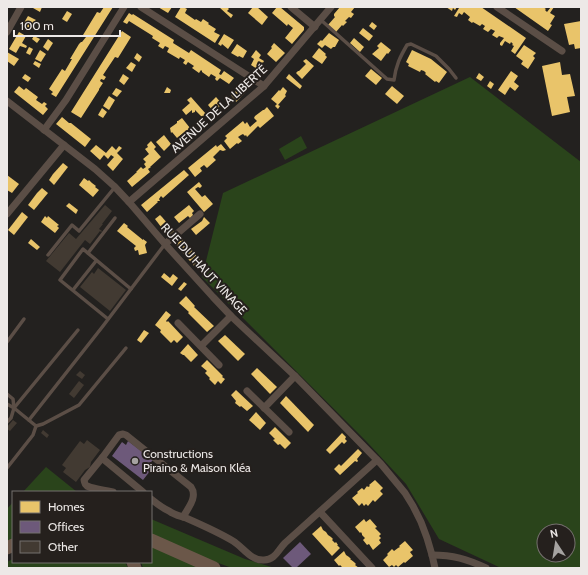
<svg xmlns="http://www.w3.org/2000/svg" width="588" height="575" font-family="Cabin,sans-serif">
	<rect width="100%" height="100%" fill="#23211f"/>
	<g fill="#2a441b" fill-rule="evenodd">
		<path d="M470,77l111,85v406h-80l-62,-29 -33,-55 -40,-43 -164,-164 21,-84zM544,531h24v24h-24z"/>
		<path d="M301,136l6,12 -22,12 -6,-11z"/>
		<path d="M46,467l31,25h-54z"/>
		<path d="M13,502v36l-6,4v-33z"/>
		<path d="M151,519l94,40 30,9h-43l-33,-12 -48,-22z"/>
		<path d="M151,545l51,23h-59l-2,-6h10z"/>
		<path d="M13,559v3h112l3,6h-121v-6z"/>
	</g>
	<g fill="#e9c46a">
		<path d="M33,7h9l-2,5 -7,-4z"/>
		<path d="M104,7h9l-57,90 -5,-3 2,-2 -4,-3 13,-20 3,2 7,-12h-2l9,-15 2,-2h1l4,-5 -3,-2 14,-23 3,1z"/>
		<path d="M158,7h14l-4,6z"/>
		<path d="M181,7h2l4,2 -2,4 10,7 1,-1 5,3 2,-3 6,4 -1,1 8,5 -2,3 6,3 -5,8 -40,-26z"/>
		<path d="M219,7h8l2,2 -2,2 6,4 -2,3z"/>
		<path d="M253,7h4l11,10 -6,8 -14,-12z"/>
		<path d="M277,7h3l24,20v3l-12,14 -7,-6 8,-10 -5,-4 -1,2 -15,-13z"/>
		<path d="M340,7h15l-4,5 3,2 -3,4 -2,-1 -4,4 2,1 -4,4 -1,-1 -6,7 -8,-7 7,-8 -1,-1v-2z"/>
		<path d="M446,7h35l45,31 -11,16 -4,-3 3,-5 -2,-1 1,-1 -2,-2 -1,2 -5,-3 -3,5 -2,-1v-2l4,-5 -5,-2 -2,2 -5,-3 3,-4 -4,-2 -3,3 -5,-3 2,-3 -3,-2 -2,2 -7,-4 -1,1 -4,-3 2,-3 -6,-5 -2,3 -3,-2 -2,4 -3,-1 5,-8 -2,-1 -2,3 -2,-2 -1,3z"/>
		<path d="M514,7h29l3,2 -1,1 2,2 4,-5h3l-4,6 5,3 -5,8 2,1 -4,6z"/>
		<path d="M67,11l5,3 -5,8 -5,-3z"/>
		<path d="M129,13l3,2 1,-1 41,26 -1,3 16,10 2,-3 30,20 -2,4 2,1 3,-4 10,7 -5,6 -9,-6 -3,3 -2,-2 1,-2 -5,-3 -2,3 -7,-5v-1l-1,-1 -2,3 -7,-5 2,-2 -6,-4 -2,3 -3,-2 2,-3 -5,-3 -1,2 -12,-7 2,-4 -4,-2 -2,3 -5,-3 2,-3 -8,-5 1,-2 -24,-15 -2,3 -4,-2z"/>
		<path d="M28,16l8,4 -1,1 2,1 -5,7 -4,-2 -3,3 -4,-2z"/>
		<path d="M581,21v27l-6,1 -1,-5 -5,1 -5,-21z"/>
		<path d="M372,22l5,4 -3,4 -5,-4z"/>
		<path d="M363,28l10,8 -4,5 -10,-8z"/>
		<path d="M122,31l9,6 -13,21 -3,-1 -12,18 3,2 -2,3 -3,-1 -1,2 3,2 -4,6v1l-18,28 -10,-6z"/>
		<path d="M19,32l7,4 -4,7 5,3 -1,2 -6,-2 -4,7 -7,-4z"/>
		<path d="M329,33l10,7 -4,7h-2l-2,2 -6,-4 -3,3 -5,-4 4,-4 1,1z"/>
		<path d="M224,34l10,6 -6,9 -6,-5 -1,2 -3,-2z"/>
		<path d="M34,36l6,3 -3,4 -5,-4z"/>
		<path d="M354,38l10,9 -4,5 -10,-9z"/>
		<path d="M48,39l5,4 -5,8 -5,-4z"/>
		<path d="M381,42l10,8 -3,4 -1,-1 -6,8 -9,-7 7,-6 -2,-2z"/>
		<path d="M274,43l11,10 -9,9 -9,-8 5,-6 -1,-1z"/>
		<path d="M237,44l10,7 -4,7 -4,-2 -1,1 -7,-4z"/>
		<path d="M524,45l12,8 -3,3 2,2 -7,11 -7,-5 2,-3 -7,-5z"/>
		<path d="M29,47l4,2 -3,6 -4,-2z"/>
		<path d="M319,48l7,6 -1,1 2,2 -5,7 -10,-7z"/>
		<path d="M40,50l6,4 -5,8 -6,-3z"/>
		<path d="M256,50l5,5 -2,3 5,3 -5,9 -8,-5 3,-6 -3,-2z"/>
		<path d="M412,50l19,9 16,13 -8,11 -3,-2 -1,1 -10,-8 1,-1 -2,-2 -3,-1 -1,2 -12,-6 1,-2 -3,-2z"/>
		<path d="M7,52l12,7 -5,7 -7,-5z"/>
		<path d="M137,53l5,4 -3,5 -5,-4z"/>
		<path d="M306,59l8,7 -12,13 -6,-6 2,-2h1l7,-7 -3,-3z"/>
		<path d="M35,61l6,3 -2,4 -6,-4z"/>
		<path d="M131,62l5,3 -4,7 -6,-4z"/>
		<path d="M560,62l2,13 8,-1 5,22 -8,1 3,15 -18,4 -10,-50z"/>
		<path d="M371,69l11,9 -6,7 -11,-9z"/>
		<path d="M511,71l7,5 -4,6 5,4 -4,5 -5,-4 -5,8 -7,-5z"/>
		<path d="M479,73l5,4 -3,4 -5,-3z"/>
		<path d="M25,74l6,4 -3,4 -6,-4z"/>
		<path d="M123,74l6,4 -5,7 -5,-4z"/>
		<path d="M289,74l13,12 -2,3 -14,-11z"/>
		<path d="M490,81l4,3 -3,5 -4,-3z"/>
		<path d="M244,85l4,5 -12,12 -5,-7z"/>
		<path d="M19,86l5,4 2,-2 12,9 -2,3 6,4 2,-2 3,2 -2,2 3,3 -5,6 -29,-23z"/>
		<path d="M392,86l12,10 -7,8 -12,-10z"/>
		<path d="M167,87l4,3 -1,3h-6z"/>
		<path d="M283,87l4,4 -2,4 1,1 -8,9 2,1 -2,3 -3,-3 2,-2 -6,-5 8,-9 1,1z"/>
		<path d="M116,88l6,3 -5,6 -5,-3z"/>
		<path d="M109,96l6,4 -6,10 -6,-4z"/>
		<path d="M191,97l15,17 -4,3 -7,-7v2l-3,1v-3l-6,5 -4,-5 8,-7 -3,-3z"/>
		<path d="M216,97l6,7 -8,8 -6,-7z"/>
		<path d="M267,107l7,9 -14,12 -2,-2 -11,11 -1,-2 -1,1 -2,-2 -2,1 -3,2 4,4 -4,3 -1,-1 -7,6 -6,-8 3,-3 -2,-2 18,-15 2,3 2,-2 3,5 7,-6 -3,-3 1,-2 8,-6h1z"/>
		<path d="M102,108l5,4 -4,6 -5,-3z"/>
		<path d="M62,117l7,6h2l20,16 -6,8 -29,-23z"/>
		<path d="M182,118l8,10 -13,10 -5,-6 -1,1 -1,-5 7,-5v-2h1z"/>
		<path d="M164,135l7,9 -7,7 -8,-9z"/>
		<path d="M151,141l5,6 -3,3 1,-1 7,8 -11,10h1l-3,2 2,3 -18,15 -5,-6 10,-9h-1l5,-5 2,2 3,-2 -2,-3 2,-2 -3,-3 6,-5 -4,-5 3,-2 -1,-2z"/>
		<path d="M221,144l5,6 -3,1 -3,-1 -7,7 3,3 -9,8 -3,-3 -4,3 2,3 -7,6 -7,-9 28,-23 1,2z"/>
		<path d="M96,145l10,8 6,-7 4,4 3,-4 3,2 -5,5 6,6 -10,12 -6,-6 7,-8 -3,-2 -3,4 -4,-4 -4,5 -10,-9z"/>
		<path d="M63,163l5,4 -14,18 -5,-5 4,-6z"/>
		<path d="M184,170l5,5 -26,23 -2,-2 -2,3 1,2h-3l1,1 -11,10 -6,-7 33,-27z"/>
		<path d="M7,175l12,9 -7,9 -5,-3z"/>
		<path d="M84,178l4,3 1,-1 3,3 4,3 -1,1 4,3 -6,7 -14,-12z"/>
		<path d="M199,182l3,4 -2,2 -2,-1 -3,2 7,8 3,-2 8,9 -9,8 -17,-20z"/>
		<path d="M42,188l6,5 -14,17 -6,-5 9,-12z"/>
		<path d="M69,203l9,7 -2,4 -10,-8z"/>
		<path d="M189,205l5,6 -2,2 1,2 -3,3 -2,-2 -9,7 -5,-6z"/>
		<path d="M22,212l6,5 -14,18 -6,-5z"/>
		<path d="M160,215l2,2 12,14 -6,5 -13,-17z"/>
		<path d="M45,216l2,2 1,-2 11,9 -2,1 2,2 -4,5 -14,-11z"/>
		<path d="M204,217l6,6 -14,12 -5,-6 11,-8z"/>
		<path d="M124,223l4,3 -1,1 16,13v-1l4,3 -2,3 2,8 -8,2 -1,-5 -3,1 -1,-3 2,-2 -19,-15z"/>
		<path d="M179,235l11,13 12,14 -7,5 -22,-26z"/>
		<path d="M31,239l9,8 -3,3 -9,-7z"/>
		<path d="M164,273l6,5 3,-4 5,4 -6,8 -11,-9z"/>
		<path d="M184,282l3,2 -6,7 -3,-2z"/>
		<path d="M186,296l9,10 -1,1 20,19 -7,6 -19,-19 1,-1 -10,-9z"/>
		<path d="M166,311l5,4 -5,6 1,1 1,-1 15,16 -6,6 -3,-3 -3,3 -11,-11 1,-2 -6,-5z"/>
		<path d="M144,330l5,3 -8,10 -4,-3z"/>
		<path d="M225,335l20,19 -7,7 -20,-20z"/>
		<path d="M188,344l10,11 -7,7 -7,-7h-1l-3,-2z"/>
		<path d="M207,360l16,16 -1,1 3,2 -4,5 -3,-3 -3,4 -6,-6 1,-1 -5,-5 2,-2 -6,-5z"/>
		<path d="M257,368l20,19 -7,7 -19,-20z"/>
		<path d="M236,390l17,16 -6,5 -6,-5 -1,1 -5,-4 1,-2 -5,-6z"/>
		<path d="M286,396l28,29 -6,7 -28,-29z"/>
		<path d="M256,412l10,11 -6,7 -11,-10z"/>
		<path d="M275,427l16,16 -6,6 -5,-5 -2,1 -5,-5 2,-1 -6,-6z"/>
		<path d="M342,433l4,4 -1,2 2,2 -3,3 -2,-2 -12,12 -4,-4z"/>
		<path d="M358,449l4,4 -5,6 1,2 -1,1 -2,-1 -15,14 -6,-6 5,-5 2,2z"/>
		<path d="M375,480l8,8 -3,3 3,3 -8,8 -2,-2 -5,6 -2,-2 -2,2 -2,-3 -3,3 -7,-8 6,-5 -1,-1 5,-4 2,2 3,-4 1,1 2,-1 -1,-1z"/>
		<path d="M364,519l2,3 4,-3 7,8 -2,1 6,6 -2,2 2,2 -2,2 2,3 -8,7 -4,-6 -2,1 -4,-5 2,-2 -3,-3v-1l-1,-2 -1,1 -5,-6z"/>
		<path d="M321,526l2,4 3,2 2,3 3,2 2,2 -1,1 3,3 1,-1 2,3h-1l3,3 -8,8 -20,-22z"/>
		<path d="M405,541l8,9 -3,2 3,4 -8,7 -1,-1 -6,5 -2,-2 -2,2 -2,-2 -3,2 -6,-7 5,-5 -1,-1 5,-5 2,2 4,-3 2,-1 -1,-1z"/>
		<path d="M344,551l2,4 3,2 2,2h-1l4,3 2,2 -1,1 4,3h-16l-3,-3 -1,1 -5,-6z"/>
	</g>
	<g fill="#6d597a">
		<path d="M128,441l25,19 -3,3 4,3 -11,14 -31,-24 10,-14 4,3z"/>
		<path d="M300,542l11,12 -15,14h-3l-10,-10z"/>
	</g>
	<g fill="#423a32">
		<path d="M105,205l7,6 -10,13h1l-4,5 3,2 -1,1 -1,-1 -10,13 -5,-4 -25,32 -14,-11 23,-28 7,6z"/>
		<path d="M98,268l28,22 -16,21 -30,-24 12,-15 2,2z"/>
		<path d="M80,371l5,4 -3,4 -6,-4z"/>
		<path d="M79,381l5,4 -10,13 -5,-4z"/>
		<path d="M13,420l4,3 -7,8 -3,-2v-2z"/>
		<path d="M43,430l6,5 -2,3 -6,-5z"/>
		<path d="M87,440l13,10 -9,12 -1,5 -5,3 -9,12 -13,-10 3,-4 -4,-3 18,-24 4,3z"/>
	</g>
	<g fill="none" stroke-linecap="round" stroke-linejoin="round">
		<g stroke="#5b4e46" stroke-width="3.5">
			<path d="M321,20l66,59 7,1c2,-15 6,-23 13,-35l4,-1 25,12 13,13 7,9"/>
			<path d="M88,253l27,-35"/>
			<path d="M48,255l24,-30 7,6 36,-44"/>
			<path d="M73,290l23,-29"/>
			<path d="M108,319l-48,-39 23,-31 48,40"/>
			<path d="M7,342l17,-23"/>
			<path d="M7,394l6,5 1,9 22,18 7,-2 36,-19 47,-57"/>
			<path d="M7,404l7,4"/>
			<path d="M29,420l74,-94 62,-82"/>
			<path d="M7,422l4,-4 3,-10 64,-78"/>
			<path d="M7,468l26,-33 3,-9"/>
		</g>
		<g stroke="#5b4e46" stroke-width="7">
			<path d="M141,7l123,79"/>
			<path d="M291,7l24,20"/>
			<path d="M497,7l65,44"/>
			<path d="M7,32l14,-25"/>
			<path d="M7,101l88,68 19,17 15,16 36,42 48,53 18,19 64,60 86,88 24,29 8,13 8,16 6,16 5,17 3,13"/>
			<path d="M44,130l22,-30 58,-93"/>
			<path d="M129,202l135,-116 67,-79"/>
			<path d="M7,214l57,-69"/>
			<path d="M165,244l35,-30"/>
			<path d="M178,323l41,42"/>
			<path d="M201,346l30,-30"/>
			<path d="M247,391l42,41"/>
			<path d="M264,408l31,-32"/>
			<path d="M102,458l-18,22c1,3 0,4 3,6 4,2 20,5 26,6"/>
			<path d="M143,492l-41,-34 17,-23 4,-1 3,1 65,52c7,10 -3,21 -8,30"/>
			<path d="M151,499c5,4 11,9 18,12 5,4 11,5 17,7 16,7 32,14 47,23 10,6 18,20 31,19 11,0 14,-10 21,-17l92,-83"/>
			<path d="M320,512l52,56"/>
			<path d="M432,555c21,0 35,4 54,13"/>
		</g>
		<g stroke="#6b5749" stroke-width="13">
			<path d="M151,540l63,28"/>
			<path d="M7,548l6,-3"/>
			<path d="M133,562l2,6"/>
		</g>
	</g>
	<circle fill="#a6a3a1" stroke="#25201d" stroke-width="1.5" cx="135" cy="461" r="4"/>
	<g text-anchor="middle" stroke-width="4" stroke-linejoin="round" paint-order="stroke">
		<g font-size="12" fill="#ede9e7" stroke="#25201d">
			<text transform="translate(219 109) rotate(-42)" y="4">AVENUE DE LA LIBERTÉ</text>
			<text transform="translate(204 269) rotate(47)" y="4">RUE DU HAUT VINAGE</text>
		</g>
		<g font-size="12" fill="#ede9e7" stroke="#25201d" text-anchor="start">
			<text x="143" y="458">Constructions<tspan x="143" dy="14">Piraino &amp; Maison Kléa</tspan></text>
		</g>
	</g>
	<rect width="588" height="575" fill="none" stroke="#ede9e7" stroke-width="16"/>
	<rect x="12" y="491" width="140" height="72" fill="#25201d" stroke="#75706e"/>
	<rect x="20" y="501" width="20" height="12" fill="#e9c46a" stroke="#75706e"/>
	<text x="48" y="511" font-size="12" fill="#ede9e7">Homes</text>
	<rect x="20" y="521" width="20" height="12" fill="#6d597a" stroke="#75706e"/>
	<text x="48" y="531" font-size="12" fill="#ede9e7">Offices</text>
	<rect x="20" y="541" width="20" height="12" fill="#423a32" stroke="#75706e"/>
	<text x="48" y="551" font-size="12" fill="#ede9e7">Other</text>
	<g transform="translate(556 543) rotate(348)"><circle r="19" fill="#25201d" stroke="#75706e"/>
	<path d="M0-3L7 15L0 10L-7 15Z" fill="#a6a3a1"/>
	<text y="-6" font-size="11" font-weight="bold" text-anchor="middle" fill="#ede9e7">N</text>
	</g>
	<path d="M14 30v6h106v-6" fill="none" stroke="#ede9e7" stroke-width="2"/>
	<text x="20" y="30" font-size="12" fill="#ede9e7" stroke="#25201d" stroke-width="3" paint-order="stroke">100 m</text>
</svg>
